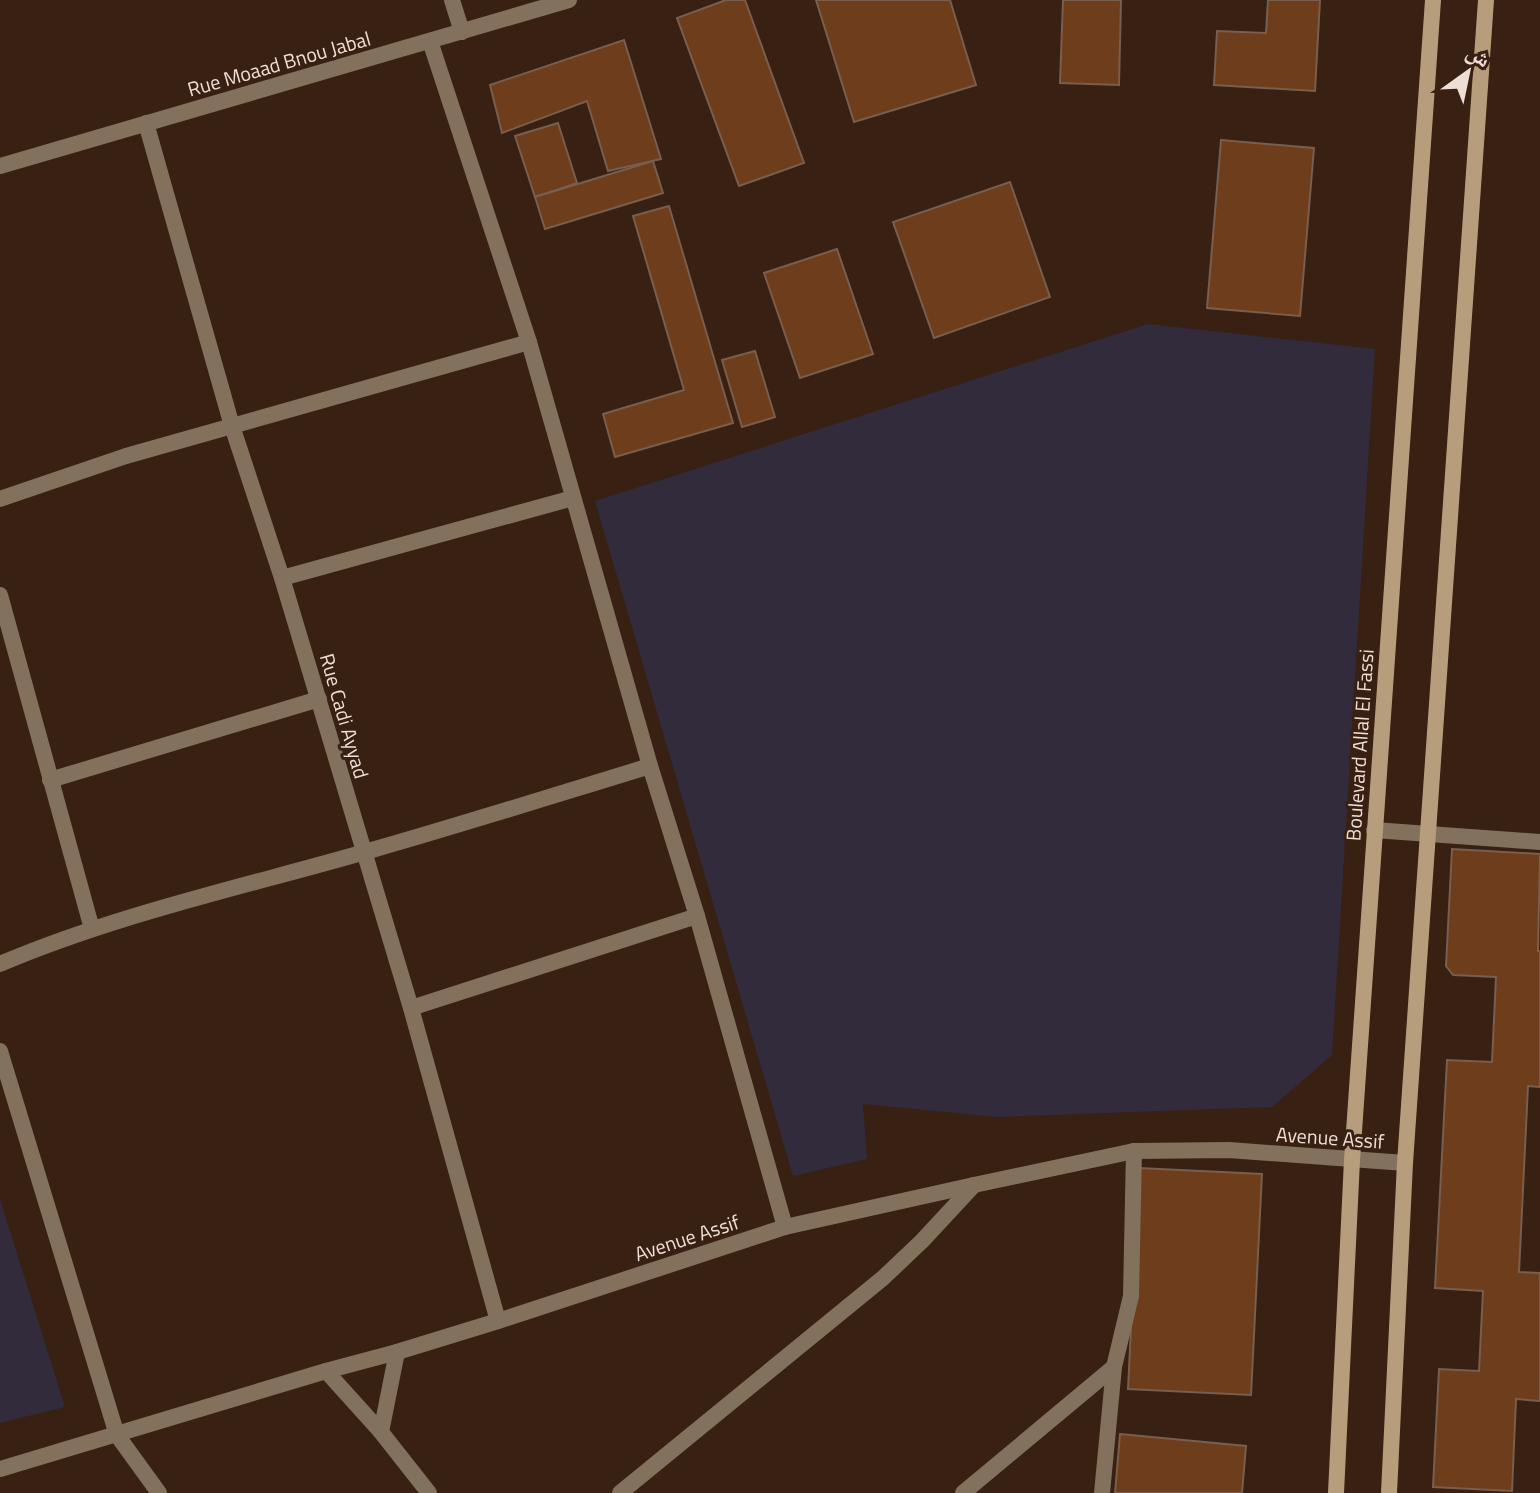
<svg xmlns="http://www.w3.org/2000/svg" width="1540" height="1493" font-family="'Titillium Web','Noto Naskh Arabic',sans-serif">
	<rect width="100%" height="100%" fill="#382013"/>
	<g fill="#322b3b">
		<path d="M1148,324l227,25 -43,706 -60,52 -275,10 -134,-13 4,55 -74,17 -198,-675z"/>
		<path d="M0,1199l65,208 -65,16z"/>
	</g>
	<g fill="#6d3d1c" stroke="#795e4e" stroke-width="2">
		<path d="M726,0h19l59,163 -65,23 -62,-168z"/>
		<path d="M816,0h134l26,85 -122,37z"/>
		<path d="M1063,0h58l-2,85 -59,-2z"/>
		<path d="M1268,0h52l-5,91 -101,-6 3,-54 49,2z"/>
		<path d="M624,40l37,119 -53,12 -21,-70 -85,32 -12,-48z"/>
		<path d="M558,123l19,60 -42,14 -20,-61z"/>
		<path d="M1221,140l93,8 -14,168 -93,-8z"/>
		<path d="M653,161l10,32 -118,36 -10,-32z"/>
		<path d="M1010,182l40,115 -116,41 -41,-116z"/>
		<path d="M669,206l64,217 -118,34 -12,-43 81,-24 -51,-174z"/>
		<path d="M837,249l36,105 -73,24 -36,-105z"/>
		<path d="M755,351l20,66 -33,10 -20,-67z"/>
		<path d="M1452,849l88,5 -2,97h2v136l-12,-1 -9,186 21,1v128l-24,-2 -4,92 -79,-4 6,-118 40,2 4,-80 -48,-3 12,-228 45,2 4,-85 -43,-2 -7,-9z"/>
		<path d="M1139,1168l123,6 -11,221 -123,-6z"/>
		<path d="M1120,1434l126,12 -4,47h-127z"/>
	</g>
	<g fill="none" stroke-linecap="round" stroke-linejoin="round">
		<g stroke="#82725d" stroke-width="16">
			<path d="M452,0l10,32"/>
			<path d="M430,41l99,301 121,424 47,150 88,311"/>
			<path d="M146,123l86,303 50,152 129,430 87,313"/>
			<path d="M0,166l569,-166"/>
			<path d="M0,499l126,-43 403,-114"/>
			<path d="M282,578l291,-80"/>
			<path d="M0,595l92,334"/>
			<path d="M50,780l269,-81"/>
			<path d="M1374,830l166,12"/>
			<path d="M0,964c118,-50 243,-77 365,-112 95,-27 190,-57 285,-86"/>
			<path d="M411,1008l286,-92"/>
			<path d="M0,1051l117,384 42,58"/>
			<path d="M326,1371l55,61 48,61"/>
			<path d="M381,1432l16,-80"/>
			<path d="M0,1469l326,-98 71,-19 101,-31 287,-94 189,-42 160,-34 95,-1 176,13"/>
			<path d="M620,1493l263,-215 39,-37 52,-56"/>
			<path d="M963,1493l151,-126"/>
			<path d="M1102,1493l12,-126 17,-71 3,-145"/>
		</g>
		<g stroke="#b69d7b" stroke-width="16">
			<path d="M1336,1493l16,-333 81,-1160"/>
			<path d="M1389,1493l16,-330 81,-1163"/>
		</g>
	</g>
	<g text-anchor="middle" stroke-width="6" stroke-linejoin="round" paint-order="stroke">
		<g font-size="20" fill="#efded6" stroke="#382013">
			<text transform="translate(279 64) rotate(-16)" y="7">Rue Moaad Bnou Jabal</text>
			<text transform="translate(344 716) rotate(74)" y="7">Rue Cadi Ayyad</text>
			<text transform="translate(1360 745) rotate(-86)" y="7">Boulevard Allal El Fassi</text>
			<text transform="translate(1330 1138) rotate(4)" y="7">Avenue Assif</text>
			<text transform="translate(687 1238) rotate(-18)" y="7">Avenue Assif</text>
		</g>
	</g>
	<g transform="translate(1468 72) rotate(33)" stroke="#382013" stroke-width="6" paint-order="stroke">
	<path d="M0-6L14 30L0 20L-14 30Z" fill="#efded6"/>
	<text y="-12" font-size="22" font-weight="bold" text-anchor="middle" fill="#efded6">ش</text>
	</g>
</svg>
